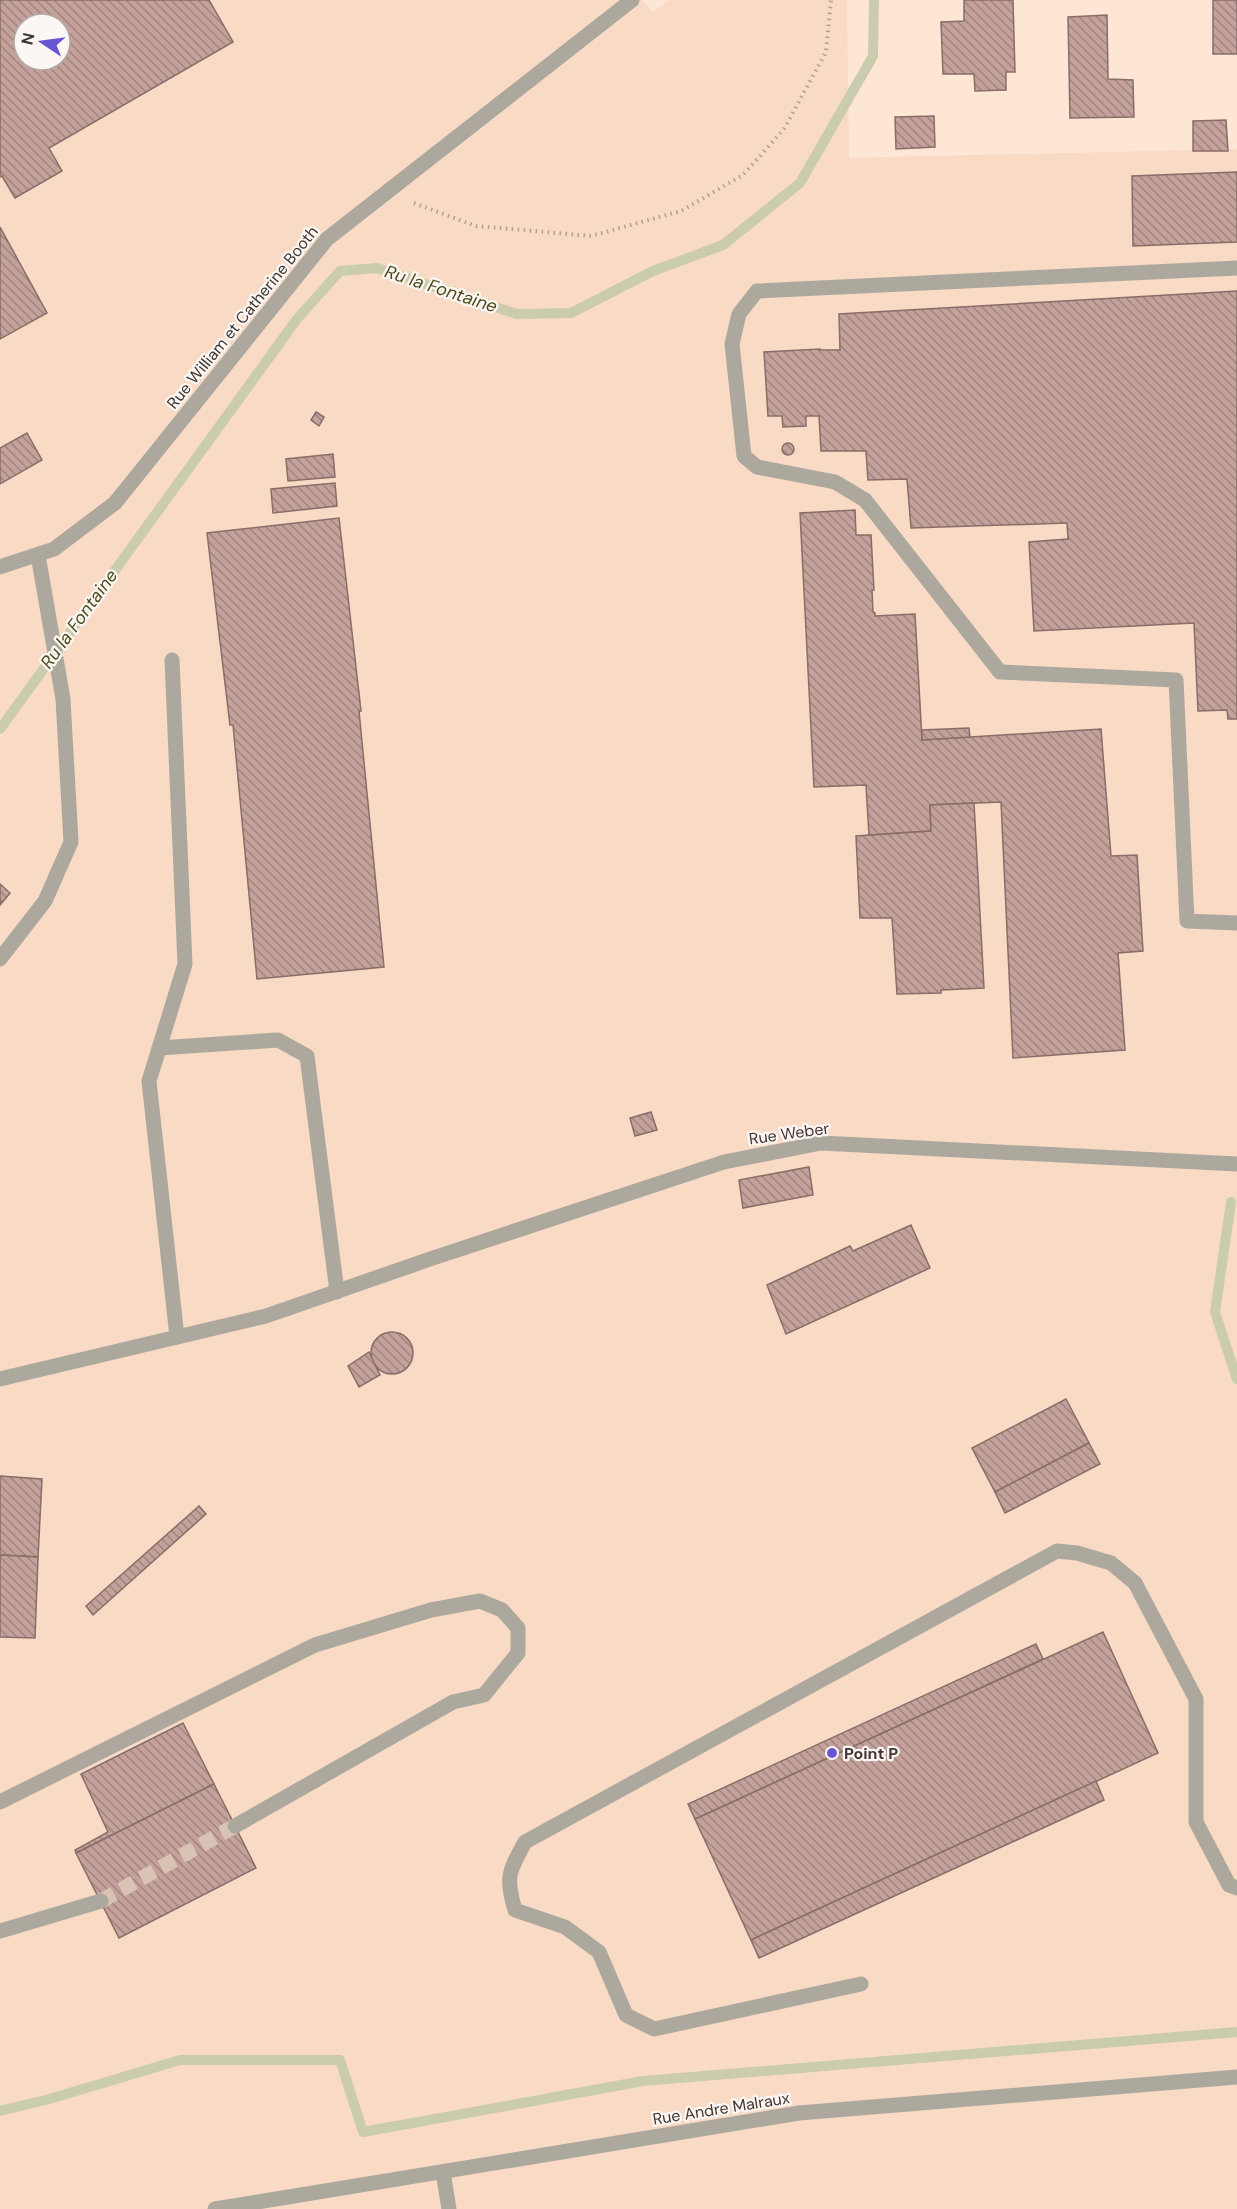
<svg xmlns="http://www.w3.org/2000/svg" width="1237" height="2209" font-family="'DM Sans',sans-serif">
	<defs>
		<pattern id="building-back-hatch" width="6" height="6" patternUnits="userSpaceOnUse" patternTransform="scale(1.5)"><rect width="6" height="6" fill="#c4a19b"/><path d="M-1 5l2 2M0 0l6 6M5-1l2 2" fill="none" stroke="#a1847f"/></pattern>
	</defs>
	<rect width="100%" height="100%" fill="#fee6d5"/>
	<path fill="#f8dac5" fill-rule="evenodd" d="M0,0h642l11,12 17,-12h177l2,158 388,-9v2060h-1237zM24,24h36v36h-36z"/>
	<g fill="none" stroke-linecap="round" stroke-linejoin="round">
		<g stroke="#cbccad" stroke-width="10">
			<path d="M0,729l297,-410 43,-48 37,-3 140,46 54,-1 82,-42 70,-26 77,-62 73,-127 1,-56"/>
			<path d="M1231,1202l-16,110 22,67"/>
			<path d="M0,2111l46,-11 134,-40h160l23,72 280,-51 594,-49"/>
		</g>
	</g>
	<g fill="url(#building-back-hatch)" stroke="#886d68" stroke-width="1.5" fill-rule="evenodd">
		<path d="M0,0h209l24,42 -184,106 13,23 -47,27 -13,-22 -2,1zM24,24h36v36h-36z"/>
		<path d="M964,0h49l2,72h-9v18l-31,1 -1,-17h-31l-2,-52 23,-1z"/>
		<rect x="1213" y="0" width="24" height="54"/>
		<path d="M1107,15l1,64 25,1 1,37 -64,1 -2,-101z"/>
		<path d="M934,116l1,31 -39,2 -1,-32z"/>
		<path d="M1226,120l2,31h-35v-30z"/>
		<path d="M1237,172v70l-104,4 -1,-70z"/>
		<path d="M0,227l47,86 -47,26z"/>
		<path d="M1237,291v428h-9l-1,-9 -29,1 -4,-88 -160,8 -5,-89 39,-3 -1,-16 -156,5 -4,-49 -39,1 -2,-29h-45l-2,-35h-13v10l-23,1 -1,-11h-14l-4,-64 56,-3v1h20l-1,-36z"/>
		<path d="M316,412l8,5 -5,9 -8,-6z"/>
		<path d="M27,433l15,27 -42,24v-36z"/>
		<circle cx="788" cy="449" r="6"/>
		<path d="M333,454l2,23 -47,4 -2,-22z"/>
		<path d="M335,483l2,23 -64,7 -2,-24z"/>
		<path d="M855,510l1,25h15l3,55h-2l1,22 2,1v3l40,-2 7,126 179,-11 10,127 26,-1 6,96 -25,2 7,97 -112,8 -12,-256 -71,3 1,26 -62,4 -3,-50 -52,2 -14,-274z"/>
		<path d="M339,518l22,193h-2l25,256 -127,12 -24,-254h-3l-23,-192z"/>
		<path d="M969,728l1,9 -48,3v-10z"/>
		<path d="M974,803l10,185 -43,2v3l-44,1 -5,-76h-32l-4,-82 75,-5 -1,-26z"/>
		<path d="M0,884l10,9 -10,12z"/>
		<path d="M651,1112l6,18 -22,6 -5,-18z"/>
		<path d="M809,1167l4,28 -70,13 -4,-28z"/>
		<path d="M911,1225l19,43 -144,66 -19,-49 83,-39 3,5z"/>
		<circle cx="392" cy="1353" r="21"/>
		<path d="M369,1352l11,23 -21,12 -11,-21z"/>
		<path d="M1066,1399l23,44 -94,49 -23,-44z"/>
		<path d="M1089,1443l11,21 -95,49 -10,-21z"/>
		<path d="M0,1476l42,3 -4,78 -38,-2z"/>
		<path d="M199,1506l7,8 -113,101 -7,-9z"/>
		<path d="M0,1555l38,2 -3,81 -35,-1z"/>
		<path d="M1103,1632l55,121 -407,187 -56,-121z"/>
		<path d="M1036,1644l7,15 -348,160 -7,-15z"/>
		<path d="M183,1723l31,61 -138,69 -1,-3 33,-18 -27,-58z"/>
		<path d="M1096,1781l8,19 -345,158 -8,-18z"/>
		<path d="M214,1784l42,84 -137,70 -43,-85z"/>
	</g>
	<g fill="none" stroke-linecap="round" stroke-linejoin="round">
		<path stroke="#d8c3b4" stroke-width="15" stroke-dasharray="15 8" stroke-linecap="butt" d="M101,1901l134,-75"/>
		<path stroke="#b2a093" stroke-width="4" stroke-dasharray="1.5 4.5" stroke-linecap="butt" d="M414,203l62,23 115,10 90,-25 62,-36 41,-46 42,-77 5,-52"/>
		<g stroke="#ada89e" stroke-width="15">
			<path d="M1237,268l-480,23 -18,23 -7,30 12,112 13,11 78,15 30,18 135,172 176,8 11,241 50,2"/>
			<path d="M0,567l54,-18 61,-46 212,-264 305,-239"/>
			<path d="M172,660l13,304 -36,117 28,256"/>
			<path d="M0,959l45,-58 26,-59 -8,-143 -25,-144"/>
			<path d="M159,1048l119,-8 29,16 30,236"/>
			<path d="M0,1379l266,-63 167,-58 291,-96 97,-19 416,21"/>
			<path d="M0,1802l315,-157 116,-35 49,-9 22,9 16,18v25l-34,42 -31,7 -218,124"/>
			<path d="M0,1931l101,-30"/>
			<path d="M861,1984l-207,45 -28,-14 -27,-63 -34,-25 -50,-17c-10,-33 -6,-39 10,-68l532,-291 20,2 34,10 24,20 61,116v123l33,63 8,3"/>
			<path d="M443,2172l6,37"/>
			<path d="M215,2209l584,-96 438,-36"/>
		</g>
	</g>
	<circle fill="#6856d0" stroke="#fcf7f4" stroke-width="2" cx="832" cy="1753" r="6"/>
	<g text-anchor="middle" stroke-width="4.5" stroke-linejoin="round" paint-order="stroke">
		<g font-size="16" fill="#403730" stroke="#fcf7f4">
			<text transform="translate(242 317) rotate(-51)" y="6">Rue William et Catherine Booth</text>
			<text transform="translate(789 1133) rotate(-8)" y="6">Rue Weber</text>
			<text transform="translate(721 2108) rotate(-9)" y="6">Rue Andre Malraux</text>
		</g>
		<g font-size="16" font-weight="bold" fill="#403730" stroke="#fcf7f4" text-anchor="start">
			<text x="844" y="1759">Point P</text>
		</g>
		<g font-size="18" font-style="italic" fill="#4c4c18" stroke="#fcf7f4">
			<text transform="translate(441 289) rotate(18)" y="6">Ru la Fontaine</text>
			<text transform="translate(79 619) rotate(-54)" y="6">Ru la Fontaine</text>
		</g>
	</g>
	<g transform="translate(42 42) rotate(283)"><circle r="28" fill="#fcf7f4" stroke="#b1aaa6" stroke-width="1.5"/>
	<path d="M0-4.5L10 22L0 15L-10 22Z" fill="#6856d0"/>
	<text y="-9" font-size="16" font-weight="bold" text-anchor="middle" fill="#403730">N</text>
	</g>
</svg>
